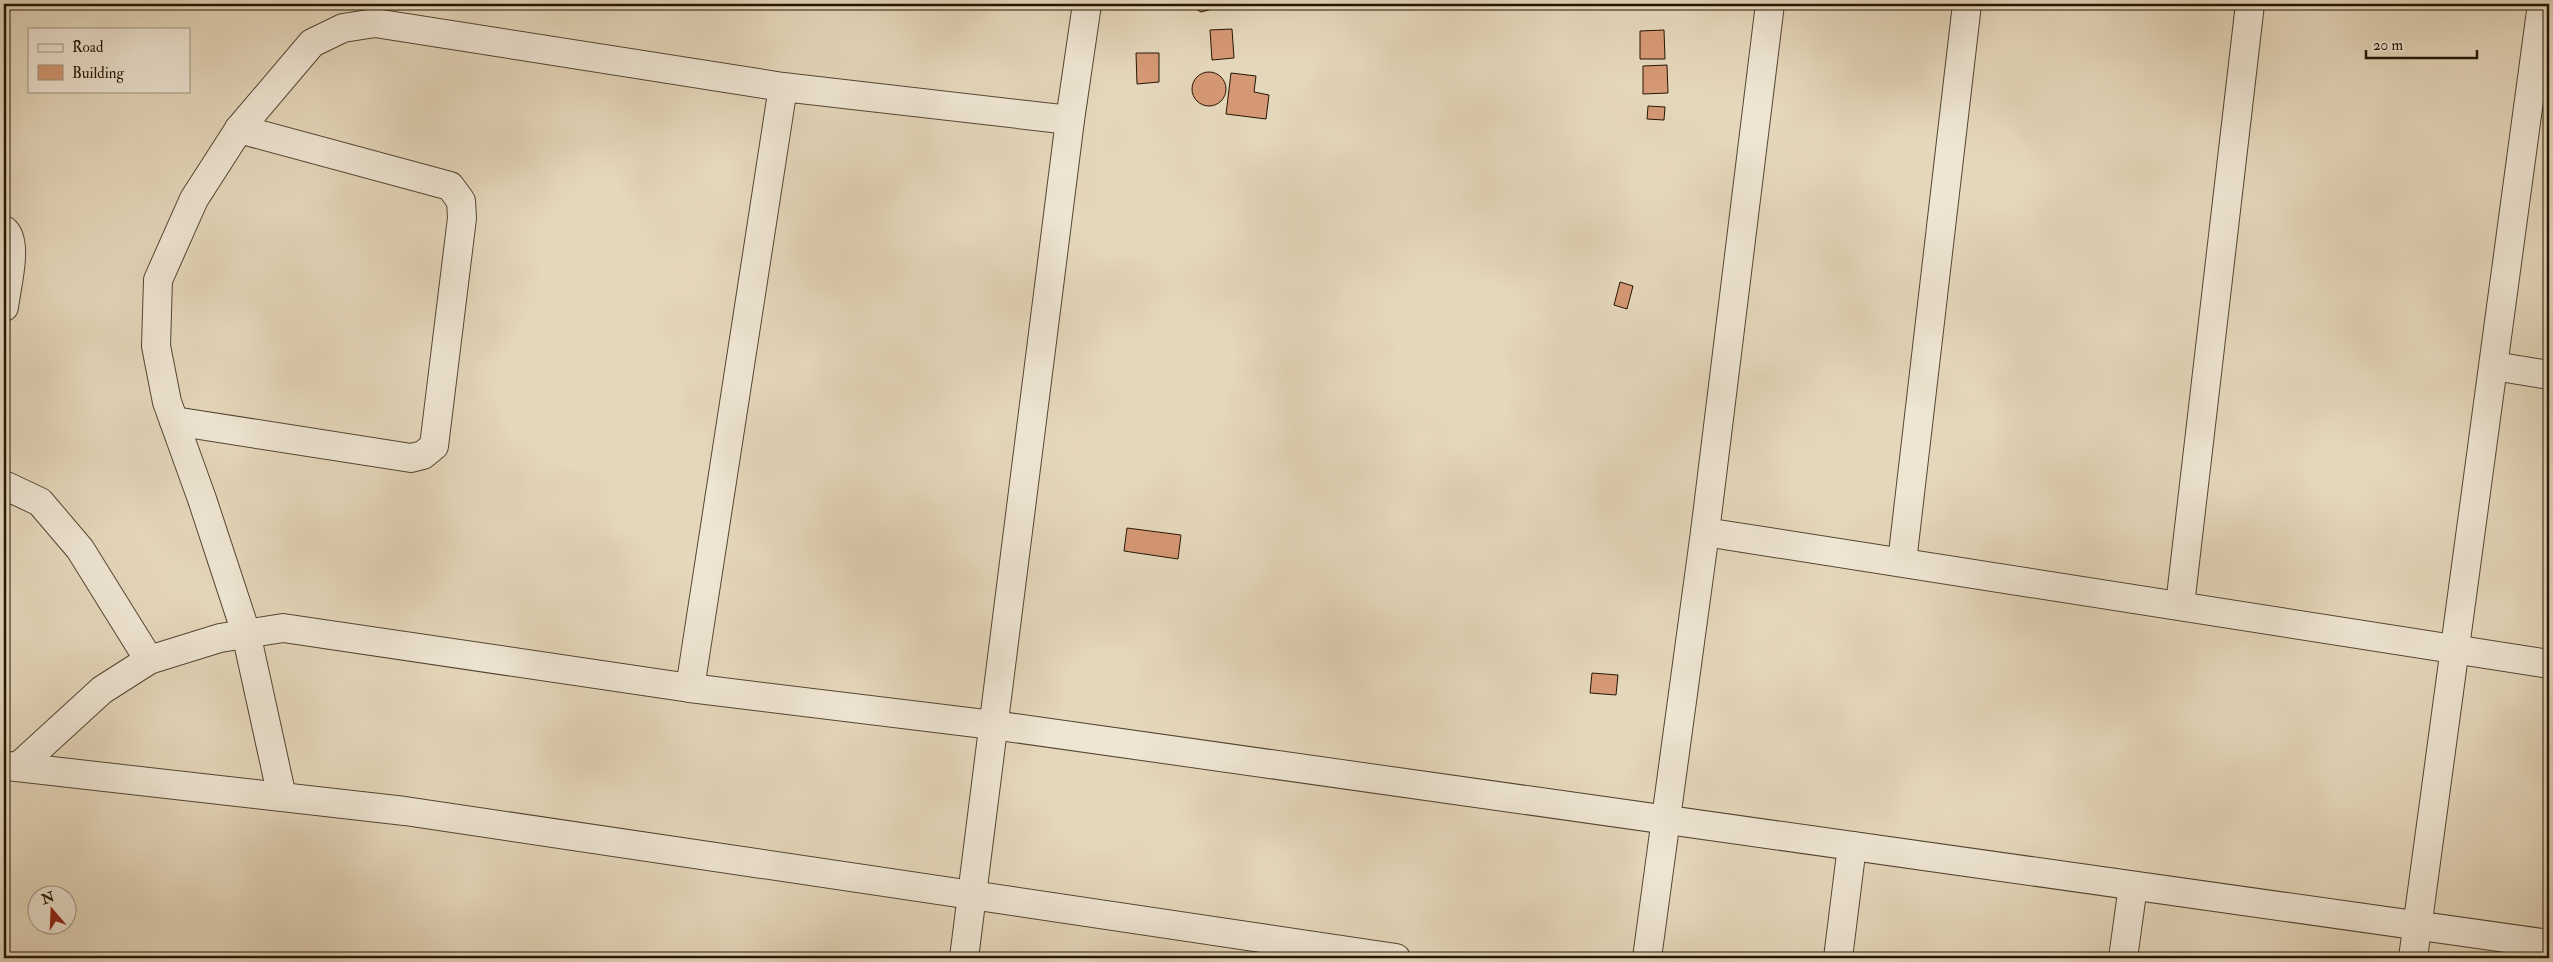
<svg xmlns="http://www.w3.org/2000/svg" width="2553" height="962" font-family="'IM FELL Double Pica',serif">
	<rect width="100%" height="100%" fill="#e5d7bb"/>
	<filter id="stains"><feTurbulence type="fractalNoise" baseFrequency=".004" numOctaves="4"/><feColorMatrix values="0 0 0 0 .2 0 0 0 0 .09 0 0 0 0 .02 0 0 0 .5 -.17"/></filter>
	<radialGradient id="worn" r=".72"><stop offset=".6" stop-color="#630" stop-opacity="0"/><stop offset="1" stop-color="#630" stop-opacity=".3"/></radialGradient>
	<g fill="#d59874" stroke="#241605">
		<path d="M1188,4h29l-5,5 -11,3z"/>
		<path d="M1232,29l2,29 -22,2 -2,-30z"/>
		<path d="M1664,30l1,29h-25v-28z"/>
		<path d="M1136,53h23v29l-22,2z"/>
		<path d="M1667,65l1,28 -25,1v-28z"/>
		<circle cx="1209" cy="89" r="17"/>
		<path d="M1231,73l25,3 -2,16 15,3 -3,24 -40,-5z"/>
		<path d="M1648,106l17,1 -1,13 -17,-1z"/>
		<path d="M1620,282l13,4 -6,23 -13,-4z"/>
		<path d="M1127,528l54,7 -3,24 -54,-8z"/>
		<path d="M1592,673l26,2 -2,20 -26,-2z"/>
	</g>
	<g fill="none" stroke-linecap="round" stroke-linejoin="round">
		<g stroke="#544632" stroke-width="30">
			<g id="minor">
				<path d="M4,230c15,11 2,59 0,77"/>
				<path d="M2494,366l55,9"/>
				<path d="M174,421l237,37 12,-3 11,-9 28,-228 -1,-17 -11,-15 -211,-57"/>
				<path d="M4,485l36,17 40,47 69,111"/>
				<path d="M1705,532l844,132"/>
				<path d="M1902,562l65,-558"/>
				<path d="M2180,605l70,-601"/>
				<path d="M690,688l93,-601"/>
				<path d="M8,766l397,45 991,147"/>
				<path d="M19,766l83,-76 47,-30 71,-22 63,-10 407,60 303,37 1556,219"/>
				<path d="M282,797l-36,-164 -44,-134 -35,-97 -11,-56 2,-66 36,-81 45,-70 73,-86 31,-15 32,-5 408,64 287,33"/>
				<path d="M964,958l106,-838 17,-116"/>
				<path d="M1838,958l14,-112"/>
				<path d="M2123,958l10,-72"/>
				<path d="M2413,958l129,-954"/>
			</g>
		</g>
		<g stroke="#544632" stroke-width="30">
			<path id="tertiary" d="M1647,958l58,-426 65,-528"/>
		</g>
		<use href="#minor" stroke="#eee5d3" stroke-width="28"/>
		<use href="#tertiary" stroke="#eee5d3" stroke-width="28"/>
	</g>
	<rect width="2553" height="962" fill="none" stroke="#e5d7bb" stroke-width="20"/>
	<rect x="5" y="5" width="2543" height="952" fill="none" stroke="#241605" stroke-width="2.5"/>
	<rect x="10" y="10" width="2533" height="942" fill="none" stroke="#241605"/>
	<rect x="28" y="28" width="162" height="65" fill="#eee5d3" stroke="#9d9281"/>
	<rect x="38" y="44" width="25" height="8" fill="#eee5d3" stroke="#9d9281"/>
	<text x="72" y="52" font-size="15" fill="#241605">Road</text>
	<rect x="38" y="65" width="25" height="15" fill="#d59874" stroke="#9d9281"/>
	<text x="72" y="78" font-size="15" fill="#241605">Building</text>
	<g transform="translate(52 910) rotate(341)"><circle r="24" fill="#eee5d3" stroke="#9d9281"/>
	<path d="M0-4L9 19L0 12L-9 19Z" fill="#8f2418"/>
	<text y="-8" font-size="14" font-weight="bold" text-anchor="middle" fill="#241605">N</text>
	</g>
	<path d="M2366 50v8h111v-8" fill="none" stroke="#241605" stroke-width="2.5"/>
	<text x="2373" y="50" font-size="15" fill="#241605" stroke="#eee5d3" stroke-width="4" paint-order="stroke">20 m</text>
	<rect width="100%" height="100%" filter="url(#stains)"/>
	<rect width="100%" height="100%" fill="url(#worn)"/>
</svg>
